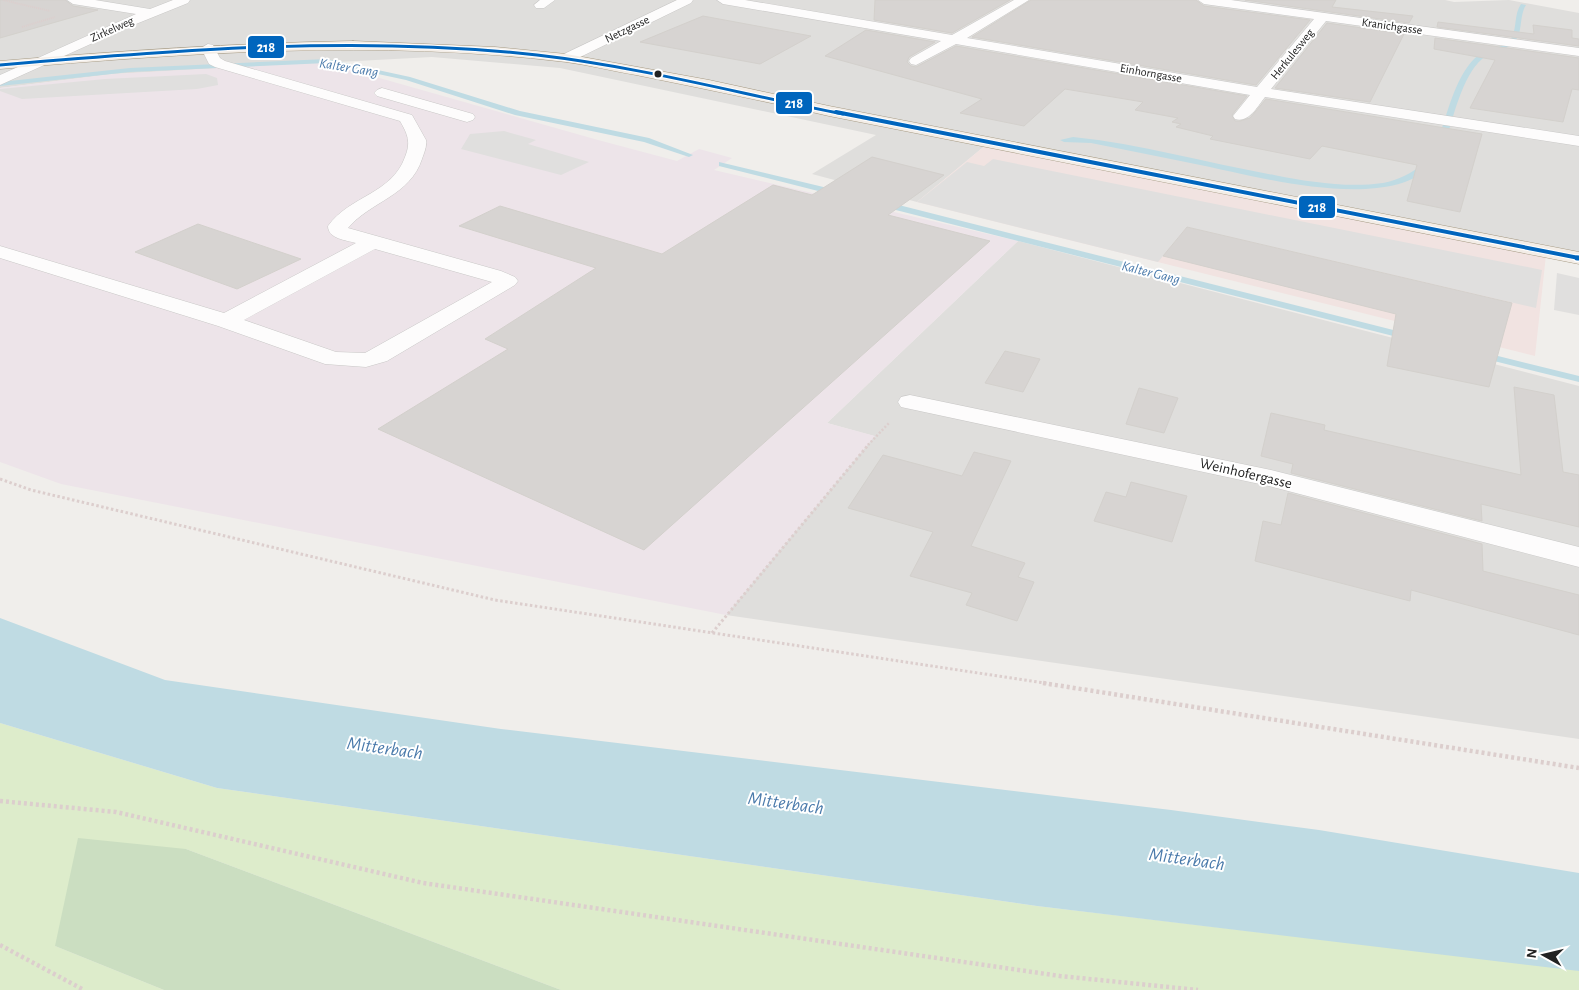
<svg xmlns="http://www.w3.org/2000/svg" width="1579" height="990" font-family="'Alegreya Sans',sans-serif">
	<rect width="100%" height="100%" fill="#f0eeeb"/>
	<g fill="#dfdedc">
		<path d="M0,0h1445l9,2 55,-2 70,13v249l-592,-118 -70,58 -105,-28 64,-39 -316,-67 -128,-11 -319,17 -113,14z"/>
		<path d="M1018,241l561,145v353l-853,-124 148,-179 -47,-13z"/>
	</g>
	<path fill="#f1e3e1" d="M987,144l559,111 -11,101 -618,-154z"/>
	<path fill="#ede4e9" d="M323,62l275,78 79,21 22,-12 33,9 -18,12 304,71 -191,182 48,13 -149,179 -665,-131 -61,-22v-374l113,-14z"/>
	<path fill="#ddeccb" d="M0,723l217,65 820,118 535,63 7,2v19h-1018l-375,-141 -131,97 109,44h-164z"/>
	<path fill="#cbdec1" d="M78,838l108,11 375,141h-397l-109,-44z"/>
	<g fill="#e0dfde">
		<path d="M206,74l11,4 1,7 -21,4 -175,10 -22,-8v-2l105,-10z"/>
		<path d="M504,131l32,9 -8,4 61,18 -28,13 -100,-26 9,-15z"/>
		<path d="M993,159l549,111 -6,38 -349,-81 -29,35 -241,-60 50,-40 17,4z"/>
		<path d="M1557,273l22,5v37l-25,-5z"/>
	</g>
	<path fill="#bfdbe3" d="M0,618l165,62 336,49 670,81 148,20 260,43v98l-542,-65 -820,-118 -217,-65z"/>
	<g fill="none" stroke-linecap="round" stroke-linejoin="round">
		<g fill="#bfdbe3" fill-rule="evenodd">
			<path d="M1521,4l5,1c-7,11 -3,27 -11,36 -8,10 -24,10 -33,18 -20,17 -29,60 -37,84l-7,2 -1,-2c10,-27 17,-64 38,-85 10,-9 30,-9 37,-21 5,-10 2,-23 9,-33z"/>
			<path d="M327,59l83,18 110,34 129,27 44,17 -4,2 -45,-15 -129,-27 -109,-35 -79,-17 -197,9 -130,14v-4l130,-14z"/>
			<path d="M1073,137c68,7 134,26 201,38 35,7 74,13 109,8 16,-3 28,-10 41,-19l7,2c-44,45 -165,13 -221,1 -39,-8 -79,-16 -119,-24l-27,-1 -4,-2z"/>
			<path d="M719,162l121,29 1,2 -7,2 -115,-29z"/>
			<path d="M883,201l530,134 1,2 -5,3 -529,-134v-4z"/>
			<path d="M1482,352l97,24v6l-101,-25 -1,-2z"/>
		</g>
	</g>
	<g fill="#d7d4d2" stroke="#d3d0cc">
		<path d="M0,0h65l8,6 25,4 -98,28z"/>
		<path d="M875,0h135l-58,33 -78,-13z"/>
		<path d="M1031,0h165l8,6 106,14 -54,65 -284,-48z"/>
		<path d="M1245,0h91l-4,7 81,9 -4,7z"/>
		<path d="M703,16l108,20 -51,28 -120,-22z"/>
		<path d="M1438,22l96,12 -1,-9 39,5v8l7,1v7l-142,-19z"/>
		<path d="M1327,23l77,11 -34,68 -95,-14z"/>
		<path d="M866,30l69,12 -26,15 -2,5 4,4 5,1 40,-21 291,50 -15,19 3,6h5l10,-3 16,-19 216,35 -22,78 -53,-11 10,-36 -95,-19 -12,13 -100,-20 3,-3 -37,-9 5,-3 -9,-2 6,-4 -43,-8 8,-8 -78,-13 -41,37 -64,-13 22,-14 -157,-43z"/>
		<path d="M1435,38l144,20v32l-7,-1 -9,33 -93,-14 25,-48 -61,-11z"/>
		<path d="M872,157l72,18 -56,40 102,26 -346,309 -266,-121 130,-80 -23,-10 111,-71 -137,-42 41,-20 162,48 111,-69 39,10z"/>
		<path d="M198,224l103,35 -64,30 -102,-37z"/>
		<path d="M1187,227l325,76 -23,84 -102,-21 9,-52 -233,-58z"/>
		<path d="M1005,351l35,8 -17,33 -38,-9z"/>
		<path d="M1514,387l40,8 9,77 16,3v52l-98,-23 1,17 -191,-48 2,-9 -32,-8 10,-43 54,12 -1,5 197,45z"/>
		<path d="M1139,388l39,10 -14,35 -38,-9z"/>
		<path d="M974,452l37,9 -40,85 54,17 -7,14 16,5 -17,39 -51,-16 6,-12 -62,-17 23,-44 -85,-24 35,-53 79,21z"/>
		<path d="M1131,482l56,14 -15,46 -78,-21 12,-29 20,5z"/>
		<path d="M1288,493l194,51 1,27 96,24v40l-168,-45 -1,11 -155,-40 8,-40 18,4z"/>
	</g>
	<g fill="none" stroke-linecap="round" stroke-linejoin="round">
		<g stroke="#c9c8c7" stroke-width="1">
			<g id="minor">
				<path d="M67,0h28l55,9 23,-9h17l-2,3 -62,25 -126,57v-10l136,-61 -63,-10z"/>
				<path d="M540,0h15l-11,8h-8l-2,-3z"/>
				<path d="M677,0h16l-2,3 -119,58 -5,1 -7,-4 2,-3z"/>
				<path d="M717,0h28l207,35 62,-35h15l-62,38 290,49 57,-68 -110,-15 -6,-4h33l348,48v8l-253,-35 -55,68 308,47v10l-314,-49c-8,10 -16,26 -30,22l-2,-3 17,-21 -294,-51 -40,21 -5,-1 -2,-3 2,-3 30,-17 -218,-37z"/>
				<path d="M208,44l5,1 7,13 5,3 187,54 14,25c1,7 -2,13 -4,19 -12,37 -51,42 -74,69l153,43 14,6 3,4 -3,4 -128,76 -21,6 -41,-3 -107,-38 -218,-68v-12l224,67 132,-70c-10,-3 -28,-4 -28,-17 21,-30 64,-32 77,-69 6,-15 3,-22 -5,-36l-185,-54 -6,-3 -8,-16zM375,249l117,33 -127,71 -29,-1 -92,-32z"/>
				<path d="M382,88l91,26 2,3 -2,3 -6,2 -90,-26 -3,-3 3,-3z"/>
				<path d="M910,395l361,75 308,77v20l-310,-81 -368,-79 -3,-5 3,-5z"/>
			</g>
		</g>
		<g stroke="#a79c86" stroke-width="1">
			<path id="major" d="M353,41l142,6 71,7 143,26 120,26 750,146v12l-750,-148c-64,-15 -129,-28 -193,-41 -24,-4 -47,-10 -70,-13 -189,-23 -378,-9 -566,7v-8c118,-10 235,-18 353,-20z"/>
		</g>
		<g stroke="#dccecd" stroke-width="2" stroke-dasharray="1 1" stroke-linecap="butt">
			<path d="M3,0l47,11"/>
			<path d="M22,27l33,-10"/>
		</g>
		<path stroke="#dccecd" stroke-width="2.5" stroke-dasharray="2 2" stroke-linecap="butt" d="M868,445l21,-22"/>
		<g stroke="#dccecd" stroke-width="3" stroke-dasharray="2.5 2.5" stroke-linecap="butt">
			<path d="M0,479l31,11 464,110 556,84"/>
			<path d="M712,633l157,-189"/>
		</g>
		<g stroke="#dccecd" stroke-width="4.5" stroke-dasharray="3 3" stroke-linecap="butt">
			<path d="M1043,683l536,85"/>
			<path d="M0,801l116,11 307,71 637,93 138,14"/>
			<path d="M0,945l84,45"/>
		</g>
		<use href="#minor" fill="#fdfcfc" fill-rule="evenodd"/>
		<use href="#major" fill="#f3ede7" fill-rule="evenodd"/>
		<g stroke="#fff" stroke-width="5">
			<path id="bus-1-far2" d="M0,65c178,-15 359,-30 537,-10 104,12 204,39 306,59"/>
		</g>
		<g stroke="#fff" stroke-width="6">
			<path id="bus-1-far1" d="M836,112l743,146"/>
		</g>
		<g stroke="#fff" stroke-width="8">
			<path id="bus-1" d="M1577,258h2"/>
		</g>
		<use href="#bus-1-far2" stroke="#0065bd" stroke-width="3"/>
		<use href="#bus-1-far1" stroke="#0065bd" stroke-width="4"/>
		<use href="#bus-1" stroke="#0065bd" stroke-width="5"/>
	</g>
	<circle fill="#222" stroke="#fff" stroke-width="2" cx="658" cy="74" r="4.5"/>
	<g text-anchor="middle" stroke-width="4" stroke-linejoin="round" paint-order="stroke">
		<g font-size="12" fill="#222" stroke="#fff">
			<text transform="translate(1392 26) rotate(8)" y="4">Kranichgasse</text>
			<text transform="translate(112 29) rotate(-24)" y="4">Zirkelweg</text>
			<text transform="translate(627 29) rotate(-26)" y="4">Netzgasse</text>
			<text transform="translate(1292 54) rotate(-51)" y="4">Herkulesweg</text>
			<text transform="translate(1151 73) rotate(10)" y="4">Einhorngasse</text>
		</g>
		<g font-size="14" font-style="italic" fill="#4a7aab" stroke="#fff">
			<text transform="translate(349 67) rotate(9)" y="5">Kalter Gang</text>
			<text transform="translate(1151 272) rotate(14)" y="5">Kalter Gang</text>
		</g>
		<g font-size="15" fill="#222" stroke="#fff">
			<text transform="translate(1246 473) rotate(13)" y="5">Weinhofergasse</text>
		</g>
		<g font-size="19" font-style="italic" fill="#4a7aab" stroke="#fff">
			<text transform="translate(385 747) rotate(8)" y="7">Mitterbach</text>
			<text transform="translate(786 802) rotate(8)" y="7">Mitterbach</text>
			<text transform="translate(1187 858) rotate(8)" y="7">Mitterbach</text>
		</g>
	</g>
	<g stroke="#fff" stroke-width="2">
		<rect x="247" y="35" width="38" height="24" rx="5" fill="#0065bd"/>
		<rect x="775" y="91" width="38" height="24" rx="5" fill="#0065bd"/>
		<rect x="1298" y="195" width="38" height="24" rx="5" fill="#0065bd"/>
	</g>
	<g font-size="14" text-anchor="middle" font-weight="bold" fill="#fff">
		<text x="266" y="52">218</text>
		<text x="794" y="108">218</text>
		<text x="1317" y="212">218</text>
	</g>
	<g transform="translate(1544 955) rotate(278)" stroke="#ffffff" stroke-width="4" paint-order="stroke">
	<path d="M0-4L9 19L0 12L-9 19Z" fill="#222222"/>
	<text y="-8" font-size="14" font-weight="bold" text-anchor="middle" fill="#222222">N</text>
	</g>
</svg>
